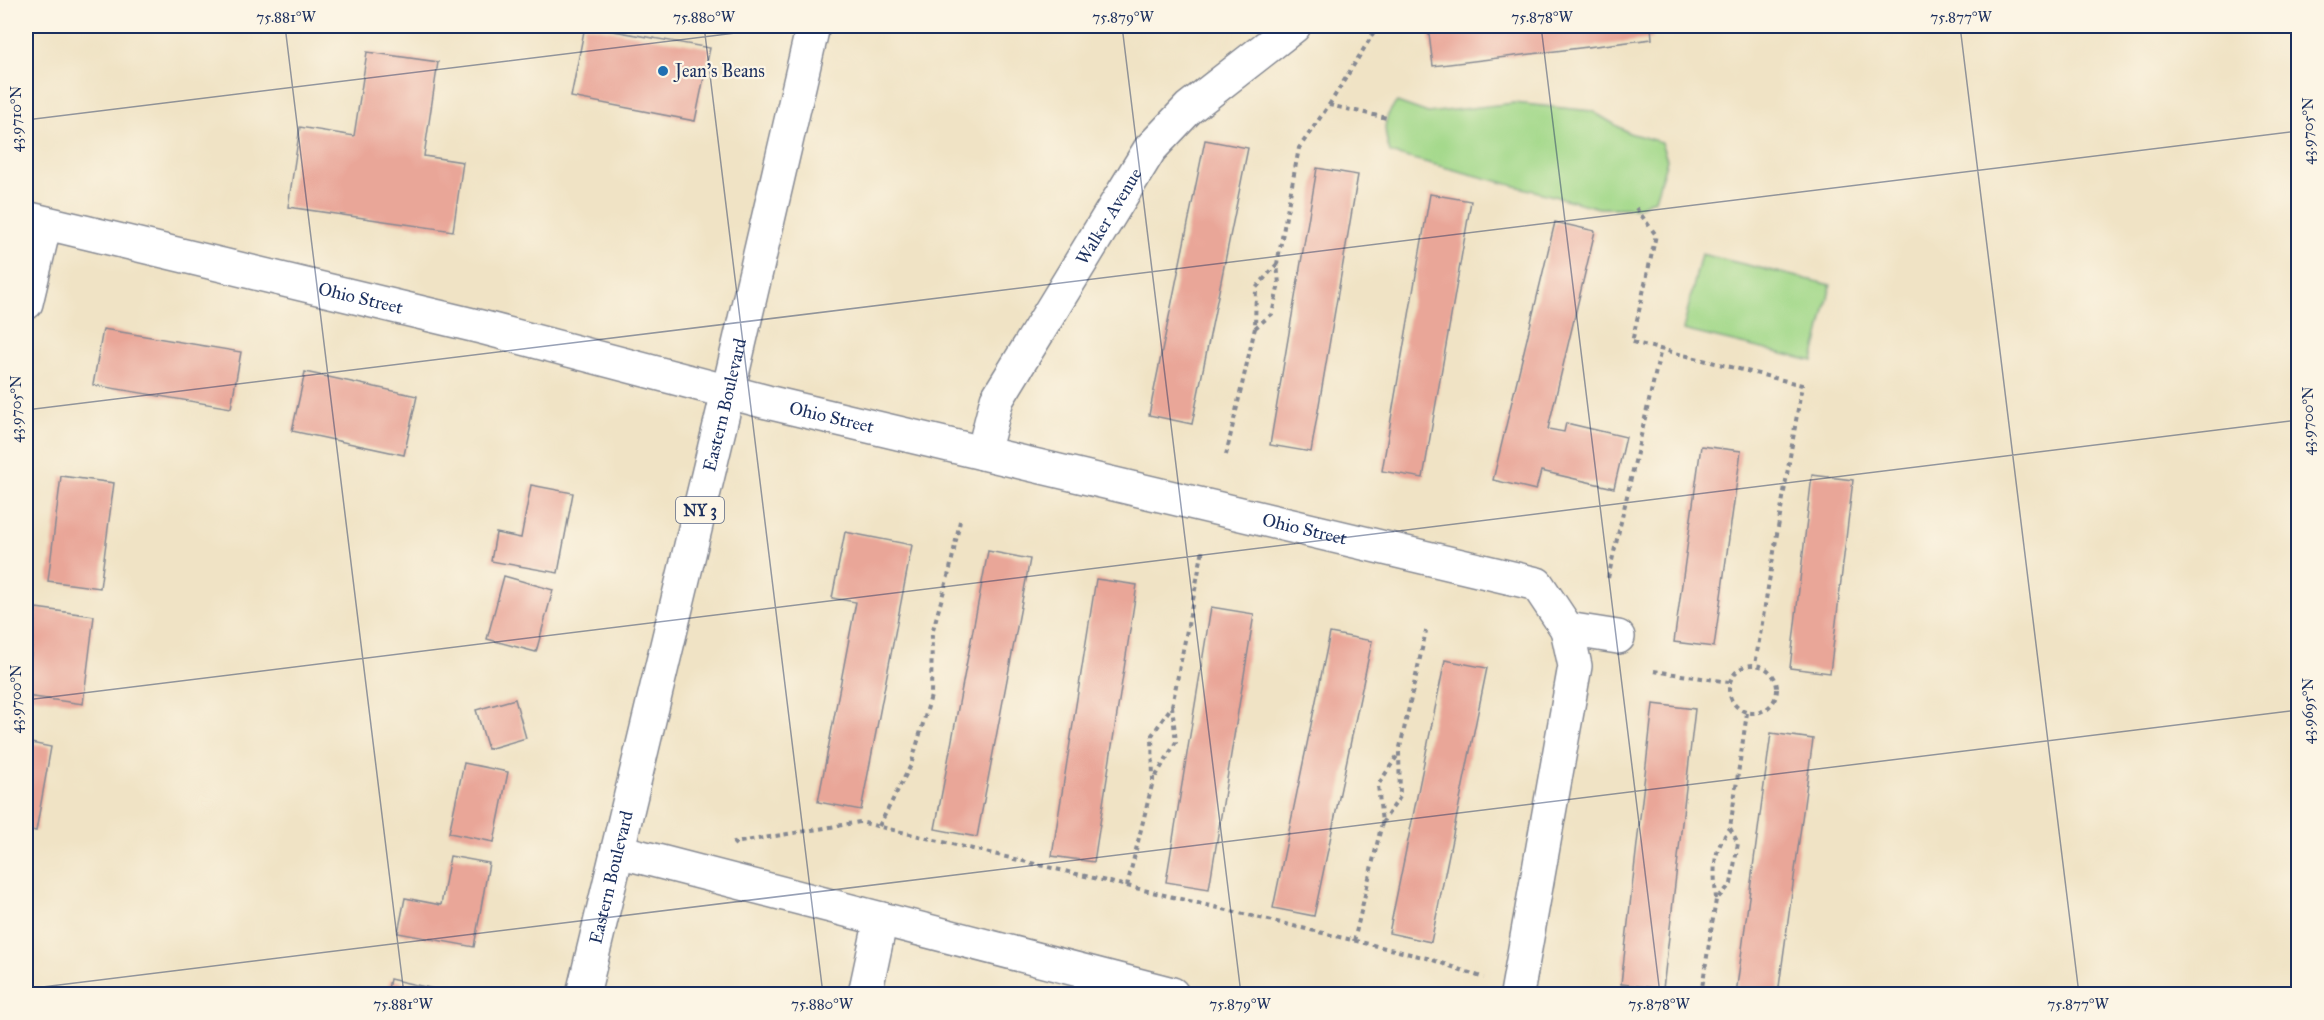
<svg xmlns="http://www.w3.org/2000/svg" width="2324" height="1020" font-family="'IM FELL Great Primer',serif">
	<rect width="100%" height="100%" fill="#fcf5e5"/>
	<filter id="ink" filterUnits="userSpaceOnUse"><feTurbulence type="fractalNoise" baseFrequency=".0167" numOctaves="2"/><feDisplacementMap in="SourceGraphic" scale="12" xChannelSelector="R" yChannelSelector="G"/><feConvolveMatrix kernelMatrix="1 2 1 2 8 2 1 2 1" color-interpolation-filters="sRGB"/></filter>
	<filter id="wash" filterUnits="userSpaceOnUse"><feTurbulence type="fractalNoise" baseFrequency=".008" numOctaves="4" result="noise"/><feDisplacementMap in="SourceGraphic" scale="24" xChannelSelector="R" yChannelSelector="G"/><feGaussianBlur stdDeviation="1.35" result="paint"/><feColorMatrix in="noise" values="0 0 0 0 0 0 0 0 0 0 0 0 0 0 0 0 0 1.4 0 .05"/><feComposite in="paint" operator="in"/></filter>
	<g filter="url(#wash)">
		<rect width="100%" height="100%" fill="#f0e3c5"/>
		<g fill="#a2d889" stroke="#5e8474" stroke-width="1.5">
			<path d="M1397,102l31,11 86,-10 78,8 37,22 32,9 6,18 -12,39 -19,9h-37l-209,-55c-6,-21 -9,-34 7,-51z"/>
			<path d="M1701,254l130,31 -18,76 -130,-31z"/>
		</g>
		<g id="blocks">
			<g fill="#e9a698">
				<path d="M585,26l125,22 -15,73 -124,-24z"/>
				<path d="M1428,26h223l1,13 -219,27z"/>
				<path d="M367,52l71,10 -14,94 39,6 -10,69 -165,-24 12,-80 54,9z"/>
				<path d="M1205,140l43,8 -56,276 -43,-9z"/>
				<path d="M1317,168l41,7 -47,277 -41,-7z"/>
				<path d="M1430,194l41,7 -48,277 -41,-7z"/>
				<path d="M1555,222l40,9 -47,198 16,3 2,-9 60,14 -12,51 -73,-17 -5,19 -43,-10z"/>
				<path d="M103,329l138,23 -10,56 -138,-23z"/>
				<path d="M305,372l112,24 -13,59 -112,-24z"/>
				<path d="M1701,446l40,5 -27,196 -40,-5z"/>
				<path d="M1812,475l41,5 -23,193 -40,-5z"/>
				<path d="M61,476l53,7 -14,105 -52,-7z"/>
				<path d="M531,485l42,8 -15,80 -67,-12 5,-28 25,5z"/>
				<path d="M845,532l67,13 -51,265 -43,-8 38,-200 -24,-4z"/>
				<path d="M988,551l42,8 -53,278 -42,-8z"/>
				<path d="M504,576l49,14 -17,62 -49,-13z"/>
				<path d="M1096,579l41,6 -43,277 -42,-6z"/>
				<path d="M1211,607l43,7 -45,275 -43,-7z"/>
				<path d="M36,608l58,8 -11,88 -57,-8z"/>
				<path d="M1330,633l42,8 -58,275 -41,-8z"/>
				<path d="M1445,660l42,8 -56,274 -42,-9z"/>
				<path d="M515,699l11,39 -38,11 -12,-39z"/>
				<path d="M1653,704l42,5 -32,280 -42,-5z"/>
				<path d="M1771,733l42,6 -35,255h-42z"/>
				<path d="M26,742l25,5 -15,84 -10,-2z"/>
				<path d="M464,763l44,9 -14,70 -45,-9z"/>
				<path d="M450,856l39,7 -15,84 -76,-14 7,-35 36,7z"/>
				<path d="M390,979l66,15h-69z"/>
			</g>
		</g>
	</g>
	<g filter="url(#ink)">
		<use href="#blocks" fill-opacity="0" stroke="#868992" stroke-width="1.5"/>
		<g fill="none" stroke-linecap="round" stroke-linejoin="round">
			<g stroke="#868992" stroke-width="36">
				<g id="minor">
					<path id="s1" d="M26,218l455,109 286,75 770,182 30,45 51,8"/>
					<path d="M26,303l19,-80"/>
					<path id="s2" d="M983,453l14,-54 153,-250 39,-41 105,-82"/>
					<path d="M618,851l554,143"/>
					<path d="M865,994l16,-75"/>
					<path d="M1517,994l58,-328 -8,-37"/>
				</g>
			</g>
			<g stroke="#868992" stroke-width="36">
				<g id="major">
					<path id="s3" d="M583,994l145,-602 85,-366"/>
				</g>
			</g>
			<g stroke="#868992" stroke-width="4" stroke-dasharray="4.5 4.5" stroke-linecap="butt">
				<path d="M1329,105l49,-79"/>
				<path d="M1636,208l20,27 -24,107 170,43 -47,280"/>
				<path d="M1255,328l17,-14 7,-30 -2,-20 22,-116 30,-43 58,13"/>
				<path d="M1226,455l29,-127 1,-40 21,-24"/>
				<path d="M1608,578l53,-229"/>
				<circle cx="1753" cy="689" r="24"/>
				<path d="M1654,671l75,11"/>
				<path d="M1172,706l31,-157"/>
				<path d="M1382,823l18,-26 -1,-45 27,-121"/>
				<path d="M879,826l32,-61 20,-69 1,-63 18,-64 10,-48"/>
				<path d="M736,845l-2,-2 126,-21 567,136 57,20"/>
				<path d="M1127,886l26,-105 -1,-46 20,-29 4,36 -23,39"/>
				<path d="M1716,899c-2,-30 -5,-45 14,-71"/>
				<path d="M1354,941l28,-118 -4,-38 21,-32"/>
				<path d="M1701,994l15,-94 15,-16 7,-41 -8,-15 17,-115"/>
			</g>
			<use href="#minor" stroke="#fff" stroke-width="33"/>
			<use href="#major" stroke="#fff" stroke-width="33"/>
		</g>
	</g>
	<path fill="none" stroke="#1b2f5e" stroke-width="1.5" stroke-opacity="0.45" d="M285,26l119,968M704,26l119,968M1122,26l119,968M1541,26l119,968M1960,26l119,968M26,120l767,-94M26,410l2272,-279M26,700l2272,-280M26,989l2272,-279"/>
	<circle fill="#1f6fb2" stroke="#fcf5e5" stroke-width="2" cx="663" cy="71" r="6"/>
	<g text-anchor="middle" stroke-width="4.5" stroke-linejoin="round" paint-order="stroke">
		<rect fill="#fcf5e5" stroke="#5e6a86" stroke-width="1.5" x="676" y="497" width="48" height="26" rx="4.5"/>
		<g font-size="16" font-weight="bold" fill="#1b2f5e">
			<text x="700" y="516">NY 3</text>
		</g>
		<g font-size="18" fill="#1b2f5e" stroke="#fcf5e5" text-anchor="start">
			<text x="675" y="77">Jean's Beans</text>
		</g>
		<g font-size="18" fill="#1b2f5e" stroke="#fcf5e5">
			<text dy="6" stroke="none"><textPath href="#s2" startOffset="270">Walker Avenue</textPath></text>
			<text dy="6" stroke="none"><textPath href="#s1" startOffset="344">Ohio Street</textPath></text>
			<text dy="6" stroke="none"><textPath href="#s3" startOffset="606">Eastern Boulevard</textPath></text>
			<text dy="6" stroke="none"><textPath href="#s1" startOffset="830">Ohio Street</textPath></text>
			<text dy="6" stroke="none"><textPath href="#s1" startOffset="1316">Ohio Street</textPath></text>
			<text dy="6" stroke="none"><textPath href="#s3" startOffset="120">Eastern Boulevard</textPath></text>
		</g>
	</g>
	<rect width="2324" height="1020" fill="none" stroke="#fcf5e5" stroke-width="66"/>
	<rect x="33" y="33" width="2258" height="954" fill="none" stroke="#1b2f5e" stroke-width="2"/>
	<g font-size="15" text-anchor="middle" fill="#1b2f5e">
		<text x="286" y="22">75.881°W</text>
		<text x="704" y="22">75.880°W</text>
		<text x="1123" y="22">75.879°W</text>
		<text x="1542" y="22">75.878°W</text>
		<text x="1961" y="22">75.877°W</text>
		<text transform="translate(16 119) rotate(-90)" y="5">43.9710°N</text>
		<text transform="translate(2308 131) rotate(-90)" y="5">43.9705°N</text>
		<text transform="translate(16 409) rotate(-90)" y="5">43.9705°N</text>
		<text transform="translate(2308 421) rotate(-90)" y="5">43.9700°N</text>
		<text transform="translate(16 699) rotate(-90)" y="5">43.9700°N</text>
		<text transform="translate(2308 711) rotate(-90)" y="5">43.9695°N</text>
		<text x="403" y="1009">75.881°W</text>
		<text x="822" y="1009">75.880°W</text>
		<text x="1240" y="1009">75.879°W</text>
		<text x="1659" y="1009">75.878°W</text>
		<text x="2078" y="1009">75.877°W</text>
	</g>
</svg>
